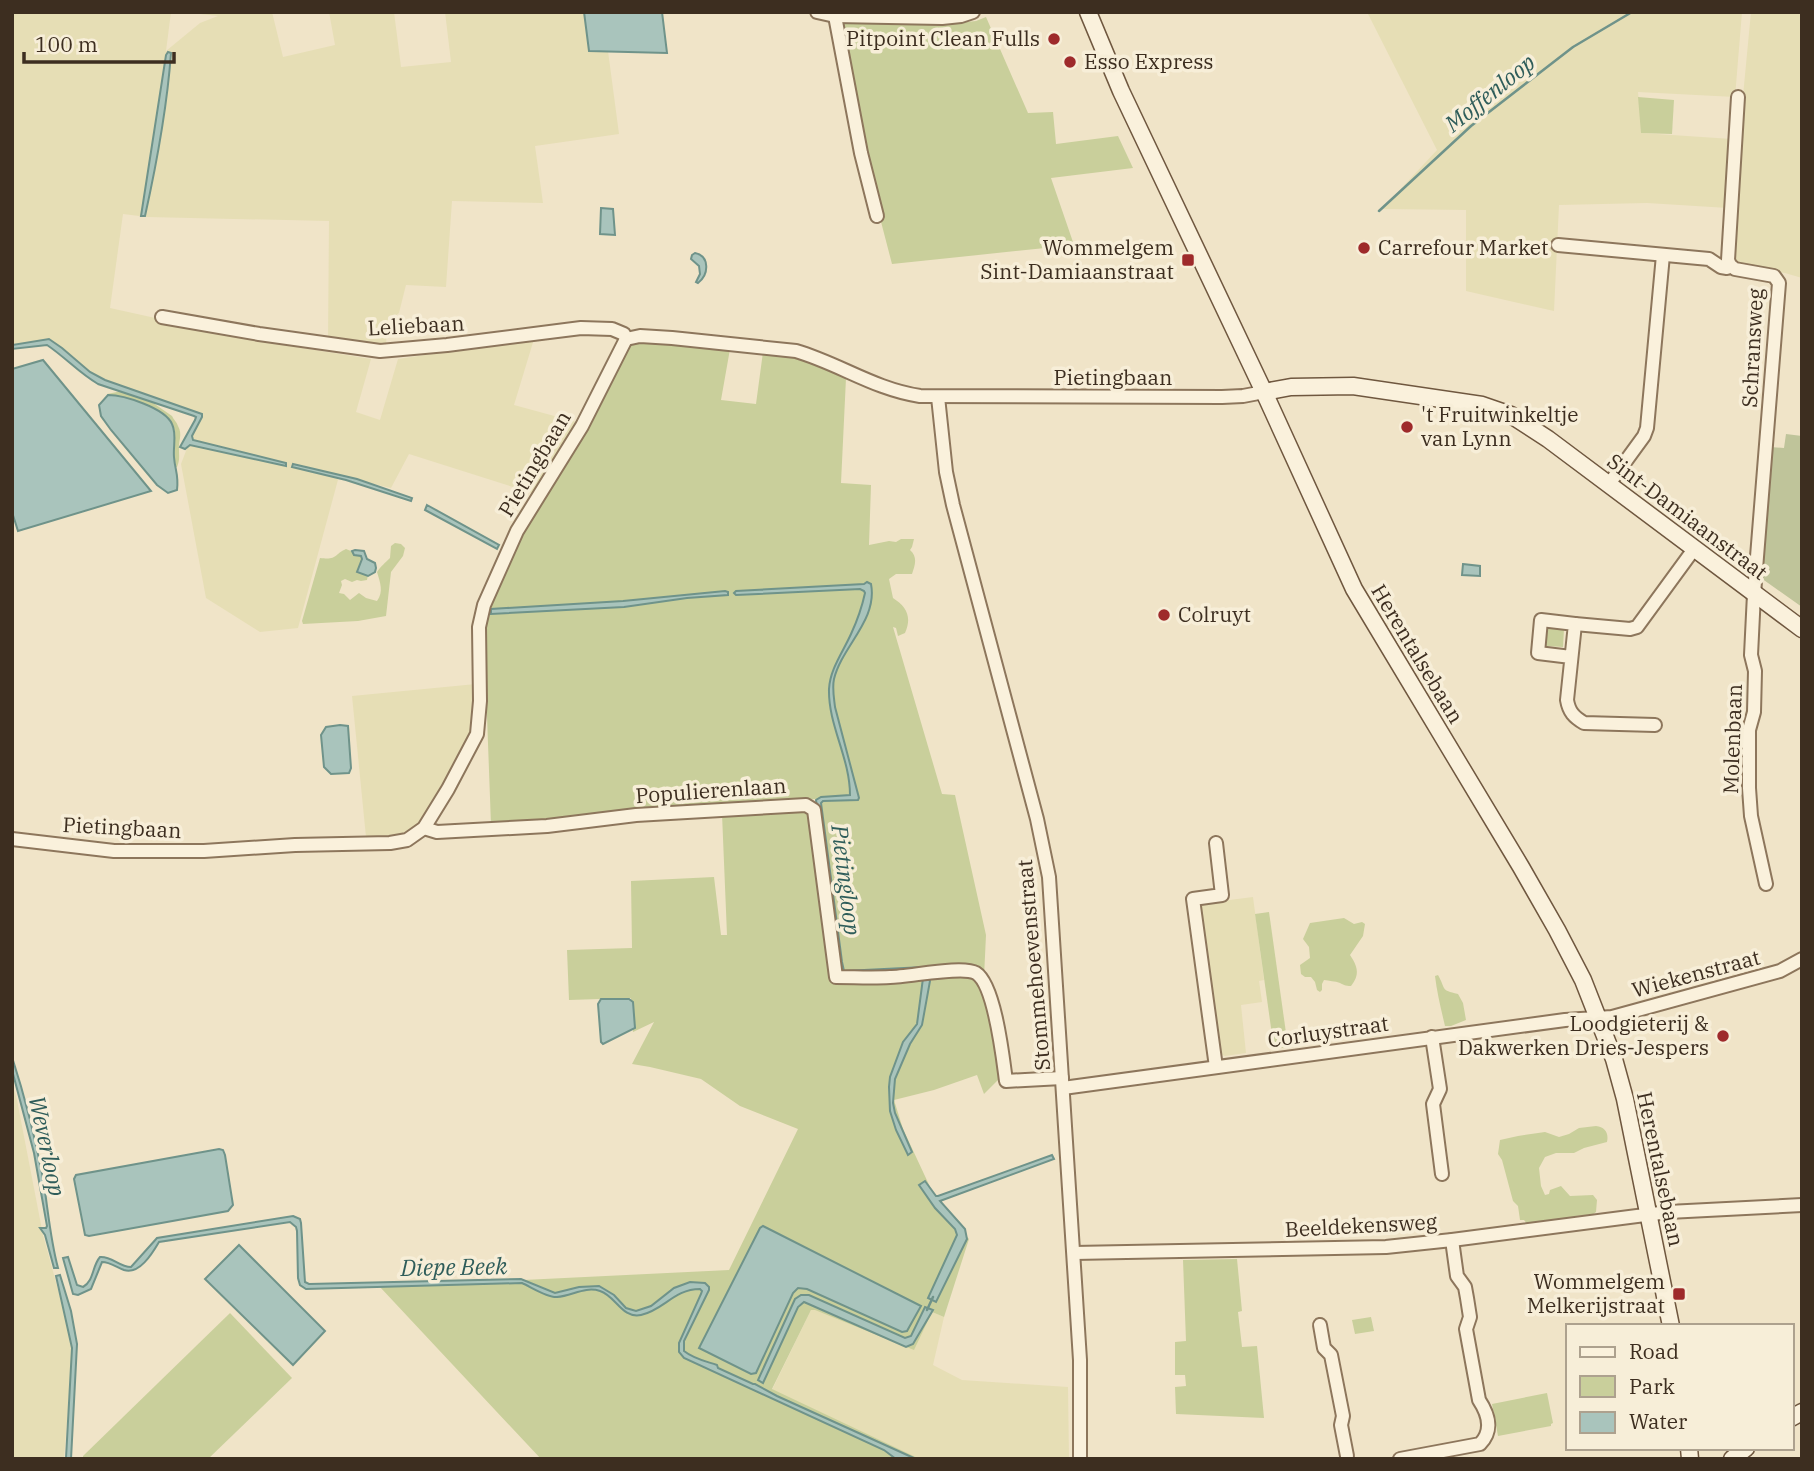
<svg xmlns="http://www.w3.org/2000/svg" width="1814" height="1471" font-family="'IBM Plex Serif',serif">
	<rect width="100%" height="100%" fill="#f0e4c8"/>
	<g fill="#e6deb5">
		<path d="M12,12h159l-5,39 34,-28 18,-7 -36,-4h90l11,45 52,-12 -6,-33h65l7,55 50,-5 -6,-50h139l5,39h19l11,83 -84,12 8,57 -91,-2 -6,86 -40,-2 -7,28 -12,10 -1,25 -58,-7 1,-120 -182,-4 -24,-3 -13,94 149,33 112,18 -15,53 24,8 18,-61 136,-20 -20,66 66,18 -48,70 -123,-39 -18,34 -52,-12 -41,152 -38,4 -54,-34 -25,-134 18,-47 -92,-30 -28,-15 -27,-31 -40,5z"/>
		<path d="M1367,12h375l-7,85 -97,-5 4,41 90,6 -4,69 -81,-5 -88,2 -5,106 -88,-20v-81l-84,-1 55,-59z"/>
		<path d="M1751,12h51v266l-17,-5 -48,-8 -4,-3 10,-166z"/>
		<path d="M476,684l-3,44 -5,16 -44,76 -11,9 -11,6 -36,2 -14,-141z"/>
		<path d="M1253,897l11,83 -5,1 3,21 -21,3 5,48 -21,3 -5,-2 -19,-148 5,-3z"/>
		<path d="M12,1083l5,17 26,135 30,109 -9,115h-52z"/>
		<path d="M811,1310l121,2 12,5 -11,48 29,15 106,7 1,72h-149l-148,-69z"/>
	</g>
	<g fill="#c9cf9b">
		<path d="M986,17l42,96 25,-1 3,32 62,-8 15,32 -82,10 23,67 -182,19 -13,-50 -39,-194 5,-2 112,5 19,-2z"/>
		<path d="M1638,97l36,3 -2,34 -31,-1z"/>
		<path d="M641,342l89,7 -9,51 35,4 7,-52 32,5 16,5 35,16 -5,105 30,2 -2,60 20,-4 7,1 5,-3h13l-2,8 -2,3c8,7 5,15 2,24h-16l-7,5 4,19c14,9 19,19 12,35l-7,3 -2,-8 -3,-1 49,167 13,1 31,140 -2,42 -145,-4 -23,-174 -186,11 -139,15 -4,-109 -2,-98 18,-48 25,-44 54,-89 45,-92z"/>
		<path d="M122,391l24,7 26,18c1,3 5,6 6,10 5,9 0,15 1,23 0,8 1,11 -2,18l-4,1 -65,-66 -1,-8z"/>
		<path d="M395,543l6,1 4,4 -2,8 -12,16 -5,44 -28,5 -55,3 -1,-3 18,-63c18,2 13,-3 26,-9l17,7 5,19 -1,5 -6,1 -4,-1 -5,2 -7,-3 -4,2 1,4 -3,8 5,1 6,6 9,-7 7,5 11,3c7,-9 3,-19 0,-29 4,-6 8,-9 13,-14l1,-12z"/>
		<path d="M1547,628l17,1 -1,18 -17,-1z"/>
		<path d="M802,809l8,5 22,158 140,3c23,26 25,68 31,100l-19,19 -7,-19 -43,15 -40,10 9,29 35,75 31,35 -25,78 -12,-5 -18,38 -99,-40h-4l-39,79 148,70h-379l-161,-172 349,-17 69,-141 -58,-23 -39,-27 -51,-12 -18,-3 22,-42 -21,10 -2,-34 -62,2 -2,-50 65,-2 -1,-67 83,-4 7,58h6l-5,-121z"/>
		<path d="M1269,912l19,135 -14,2 -19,-135z"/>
		<path d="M1344,918l10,6 8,-2 3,2 -2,12 -13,19c8,12 10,20 1,31 -6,0 -7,-1 -11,-3 -5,-2 -11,-2 -16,-3l-2,4v6l-2,2 -3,-2 -2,-8 -4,-5h-6l-4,-3 -1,-9 10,-7 -1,-11 -6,-8 7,-16z"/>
		<path d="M1438,975c8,14 2,15 20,19l5,9 3,17 -15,6h-6c-4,-17 -8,-33 -10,-50z"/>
		<path d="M1596,1126c9,1 13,7 11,16l-23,6 -10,5h-18l-11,4 -6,11 2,18 4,9 4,-1 1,-4 11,-4 9,10 23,-1 4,5 -1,12 -4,3 -17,1 -7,4 -39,6 -5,-6h-4l-2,-14 -5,-5 -11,-41 -4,-6 2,-14 18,-4 27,-4 14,5 10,-3 10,-6z"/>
		<path d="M1237,1259l5,52 -4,1 4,35 15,-1 7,72 -88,-4 -1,-27 11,-1 -1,-11h-10v-33l11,-1 -3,-81z"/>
		<path d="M230,1313l62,65 -84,81h-125v-3z"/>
		<path d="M1371,1317l3,14 -19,3 -3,-14z"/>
		<path d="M1547,1393l6,30 -2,1v2l-53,10 -6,-32z"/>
	</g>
	<path fill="#bfc49a" d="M1786,434l16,2v171l-41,-29 9,-131 14,1z"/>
	<g fill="#a9c4bc" stroke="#6f938a" stroke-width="2">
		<path d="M584,12h78l5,41 -78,-2z"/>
		<path d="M168,52l3,1c-4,55 -14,109 -26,163h-4l25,-161z"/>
		<path d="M601,208l12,1 2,26 -15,-1z"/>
		<path d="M695,253c15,3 14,22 3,30l-2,-1 4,-8 -1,-8 -8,-7 1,-4z"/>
		<path d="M49,339l13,9 28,24 15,8 97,34v3l-10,19 1,4 93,23v3l-96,-21 -5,4 -5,-2 15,-27 1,-3 -2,-1 -96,-32c-19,-11 -33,-27 -51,-39l-35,4v-4z"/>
		<path d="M43,360l108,131 -133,40 -6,-19v-143z"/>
		<path d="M108,395c16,0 57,13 64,29 5,10 1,22 2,33 1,14 5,18 3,33l-9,3 -11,-8 -46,-55 -10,-14 -2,-11z"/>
		<path d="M293,464l64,15 55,19 -1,3 -65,-21 -54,-13z"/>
		<path d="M427,505l72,40 -2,4 -72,-39z"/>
		<path d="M355,550l9,1 3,8 8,4 1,5 -1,4 -7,4 -11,-4 5,-13 -1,-3 -7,-1 -2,-4z"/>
		<path d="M1463,564l17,2v10l-18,-1z"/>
		<path d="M867,582l4,2c7,36 -29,62 -37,95 -2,9 0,19 1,28l24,91 -1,2 -35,1 -2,2 21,159 2,9 80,-4 3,2 -84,5 -3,-4 -24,-170 5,-3 29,-2c0,-37 -22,-70 -21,-106 1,-20 14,-37 22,-55 6,-13 11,-27 14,-41l-1,-2 -4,-2 -124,6 -2,-2 2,-2 128,-7z"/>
		<path d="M725,591l3,1v3l-41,3 -63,9 -133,7v-5l132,-8z"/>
		<path d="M340,725l8,1 3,42 -2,5 -18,1 -7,-7 -3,-32 5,-8z"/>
		<path d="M928,977l2,4 -8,44 -12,19 -15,35 -2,24 2,10 17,39 -4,3 -12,-25 -6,-19 -1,-24 1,-10 13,-35 14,-18 6,-46z"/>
		<path d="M601,999h28l4,3 2,26 -32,16 -2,-2 -3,-38z"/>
		<path d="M12,1057c13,40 23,80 31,121 5,31 7,60 15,90h-4l-9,-33 -5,-7h6l1,-2 -13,-73 -22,-83z"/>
		<path d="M219,1149l4,1 2,5 8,50 -5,6 -139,25 -4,-1 -11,-56 2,-4z"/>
		<path d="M1052,1155l2,4 -114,42 25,28 2,10 -31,63 -8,-4 29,-63 -2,-6 -20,-21 -16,-23 6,-4 11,15h2z"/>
		<path d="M293,1216l7,3 1,4 4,59 4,2 212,-5 34,14 24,-6 20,-1 15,9 12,13 10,3 15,-5 23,-18 16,-6 15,1 4,4v3l-25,51v10c10,8 21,10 33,14l1,3 35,16h2l22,12 139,63h-20l-12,-9 -200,-92 -5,-6v-9l22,-49 1,-3 -2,-2c-26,0 -36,21 -59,26 -19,4 -25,-19 -41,-24 -15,-5 -28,5 -43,6 -9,1 -26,-10 -35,-14l-216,6 -6,-4 -2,-7 -1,-47 -1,-4 -6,-5 -131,20c-7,12 -20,33 -35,28 -8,-3 -14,-8 -22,-8l-11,27 -13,6 -5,-1 -10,-36 5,-1 9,28 6,2c11,-6 9,-21 17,-30 12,-1 19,10 31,10l26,-29z"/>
		<path d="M763,1226l158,80 -14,25 -5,1 -95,-43 -9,-1 -5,5 -37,80 -5,1 -52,-26 61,-120z"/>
		<path d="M239,1245l86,86 -32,34 -88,-86z"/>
		<path d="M60,1275l11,36 6,33 -6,115 -5,-1 6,-110 -16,-72z"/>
		<path d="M801,1295h8l96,43 6,-2 14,-29 8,3 -20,34 -7,3 -102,-45 -6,5 -35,76 -5,-3 37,-81z"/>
	</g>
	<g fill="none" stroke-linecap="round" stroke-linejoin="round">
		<g stroke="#6f938a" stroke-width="2.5">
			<path d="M1379,211l92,-85 102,-79 59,-35"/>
			<path d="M927,1310l6,-13"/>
		</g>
		<g stroke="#8d765c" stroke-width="16">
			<g id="street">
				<path d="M817,12l18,4 107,2 19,-2 12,-4"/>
				<path d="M835,16l26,137 16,63"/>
				<path d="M1738,97l-10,163 2,5 5,4 39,7 5,7 -25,311 -3,61 4,16 -1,41 -5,18v58l2,28 15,68"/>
				<path d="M1558,245l151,14 12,8 6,1 3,-3"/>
				<path d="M162,317l97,17 121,17 67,-6 134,-17 31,1 12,5 2,5"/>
				<path d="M626,339l14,-3 32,2 124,13c44,13 78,38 124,45l302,1 21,-1 21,-4"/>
				<path d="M938,397l8,75 7,33 84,314 12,58 31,483v99"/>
				<path d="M1609,484l35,-48 3,-8 16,-173"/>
				<path d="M1575,624l55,5 7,-2 57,-78"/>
				<path d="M1571,657l-33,-4 3,-33 34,4 -8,76c2,12 7,17 17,23l71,2"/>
				<path d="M424,828l13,4 110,-6 89,-11 170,-10 8,5 22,167c18,0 36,1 54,0 19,0 72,-12 86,-4 19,12 27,86 30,108l56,-3"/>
				<path d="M12,839l102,12h90l91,-6 95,-2 17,-3 17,-12 24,-39 29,-55 3,-33 -1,-74 5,-22 33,-74 65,-105 44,-87"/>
				<path d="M1216,843l6,52 -29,4 23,168"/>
				<path d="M1432,1037l8,52 -7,15 9,70"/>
				<path d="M1063,1088l502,-68 47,-3 168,-46 22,-12"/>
				<path d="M1074,1253l312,-6 66,-7 216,-28 134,-7"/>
				<path d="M1320,1325l4,23 7,7 12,61 -2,9 6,31"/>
				<path d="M1400,1459l80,-15c13,-13 9,-29 -1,-44l-13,-71 4,-12 -3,-19 -2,-11 -8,-11 -5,-36"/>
			</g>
		</g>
		<g stroke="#6f573f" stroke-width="19">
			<g id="secondary">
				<path d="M1088,12l33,79 143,301 90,197 167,278 36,63 26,50 31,79 11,40 46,227"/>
				<path d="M1264,392l27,-5 62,-1 129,19 29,10 37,24 254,190"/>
				<path d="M1791,1418l11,-6"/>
				<path d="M1689,1448l1,11"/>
				<path d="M1732,1459l14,-11"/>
			</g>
		</g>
		<use href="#street" stroke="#faf1dc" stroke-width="12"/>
		<use href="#secondary" stroke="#faf1dc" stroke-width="16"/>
	</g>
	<g fill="#9e2a2b" stroke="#f7eed8" stroke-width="2.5">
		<circle cx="1054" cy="39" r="7"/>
		<circle cx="1070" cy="62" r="7"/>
		<circle cx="1364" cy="248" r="7"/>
		<rect x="1181" y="253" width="14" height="14" rx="3.5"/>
		<circle cx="1407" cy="427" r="7"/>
		<circle cx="1164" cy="615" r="7"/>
		<circle cx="1723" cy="1036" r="7"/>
		<rect x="1672" y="1287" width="14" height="14" rx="3.5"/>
	</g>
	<g text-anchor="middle" stroke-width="7" stroke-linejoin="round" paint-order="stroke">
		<g font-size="21" fill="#3d2e20" stroke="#f7eed8" text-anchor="end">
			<text x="1040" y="46">Pitpoint Clean Fulls</text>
			<text x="1084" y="69" text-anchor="start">Esso Express</text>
			<text x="1174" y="255">Wommelgem<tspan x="1174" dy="24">Sint-Damiaanstraat</tspan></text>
			<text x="1378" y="255" text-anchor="start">Carrefour Market</text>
			<text x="1421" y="422" text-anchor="start">'t Fruitwinkeltje<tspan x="1421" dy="24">van Lynn</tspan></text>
			<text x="1178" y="622" text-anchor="start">Colruyt</text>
			<text x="1709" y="1031">Loodgieterij &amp;<tspan x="1709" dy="24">Dakwerken Dries-Jespers</tspan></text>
			<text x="1665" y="1289">Wommelgem<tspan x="1665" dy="24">Melkerijstraat</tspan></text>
		</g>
		<g font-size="21" fill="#3d2e20" stroke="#f7eed8">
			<text transform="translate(416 326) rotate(-3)" y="7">Leliebaan</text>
			<text transform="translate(1753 348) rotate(-87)" y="7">Schransweg</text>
			<text x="1113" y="385">Pietingbaan</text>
			<text transform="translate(535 464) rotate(-59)" y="7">Pietingbaan</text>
			<text transform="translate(1687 517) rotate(37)" y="7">Sint-Damiaanstraat</text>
			<text transform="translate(1417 654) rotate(59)" y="7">Herentalsebaan</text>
			<text transform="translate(1733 739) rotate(-88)" y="7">Molenbaan</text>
			<text transform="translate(711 791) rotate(-4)" y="7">Populierenlaan</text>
			<text transform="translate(122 828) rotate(3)" y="7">Pietingbaan</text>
			<text transform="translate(1034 965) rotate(-95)" y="7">Stommehoevenstraat</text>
			<text transform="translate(1696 974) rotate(-15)" y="7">Wiekenstraat</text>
			<text transform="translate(1328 1032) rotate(-8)" y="7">Corluystraat</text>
			<text transform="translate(1660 1169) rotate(78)" y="7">Herentalsebaan</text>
			<text transform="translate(1361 1226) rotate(-3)" y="7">Beeldekensweg</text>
		</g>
		<g font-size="23" font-style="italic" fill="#2f5d5a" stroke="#f7eed8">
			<text transform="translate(1490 93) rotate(-39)" y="8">Moffenloop</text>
			<text transform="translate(846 880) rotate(83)" y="8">Pietingloop</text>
			<text transform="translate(47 1146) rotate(78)" y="8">Weverloop</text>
			<text transform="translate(454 1267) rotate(-1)" y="8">Diepe Beek</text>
		</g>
	</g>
	<rect width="1814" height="1471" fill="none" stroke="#3d2e20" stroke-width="28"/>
	<rect x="1566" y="1324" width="228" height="126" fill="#f7eed8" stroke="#ada18e" stroke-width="2"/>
	<rect x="1580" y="1347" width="35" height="10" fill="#faf1dc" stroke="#ada18e" stroke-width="2"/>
	<text x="1629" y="1359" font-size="21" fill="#3d2e20">Road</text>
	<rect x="1580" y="1376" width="35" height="21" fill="#c9cf9b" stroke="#ada18e" stroke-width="2"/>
	<text x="1629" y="1394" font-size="21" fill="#3d2e20">Park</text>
	<rect x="1580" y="1412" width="35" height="21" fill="#a9c4bc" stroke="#ada18e" stroke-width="2"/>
	<text x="1629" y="1429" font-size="21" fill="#3d2e20">Water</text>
	<path d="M24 52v10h150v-10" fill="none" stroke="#3d2e20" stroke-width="3.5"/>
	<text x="35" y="52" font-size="21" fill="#3d2e20" stroke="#f7eed8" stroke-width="5" paint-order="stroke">100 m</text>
</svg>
